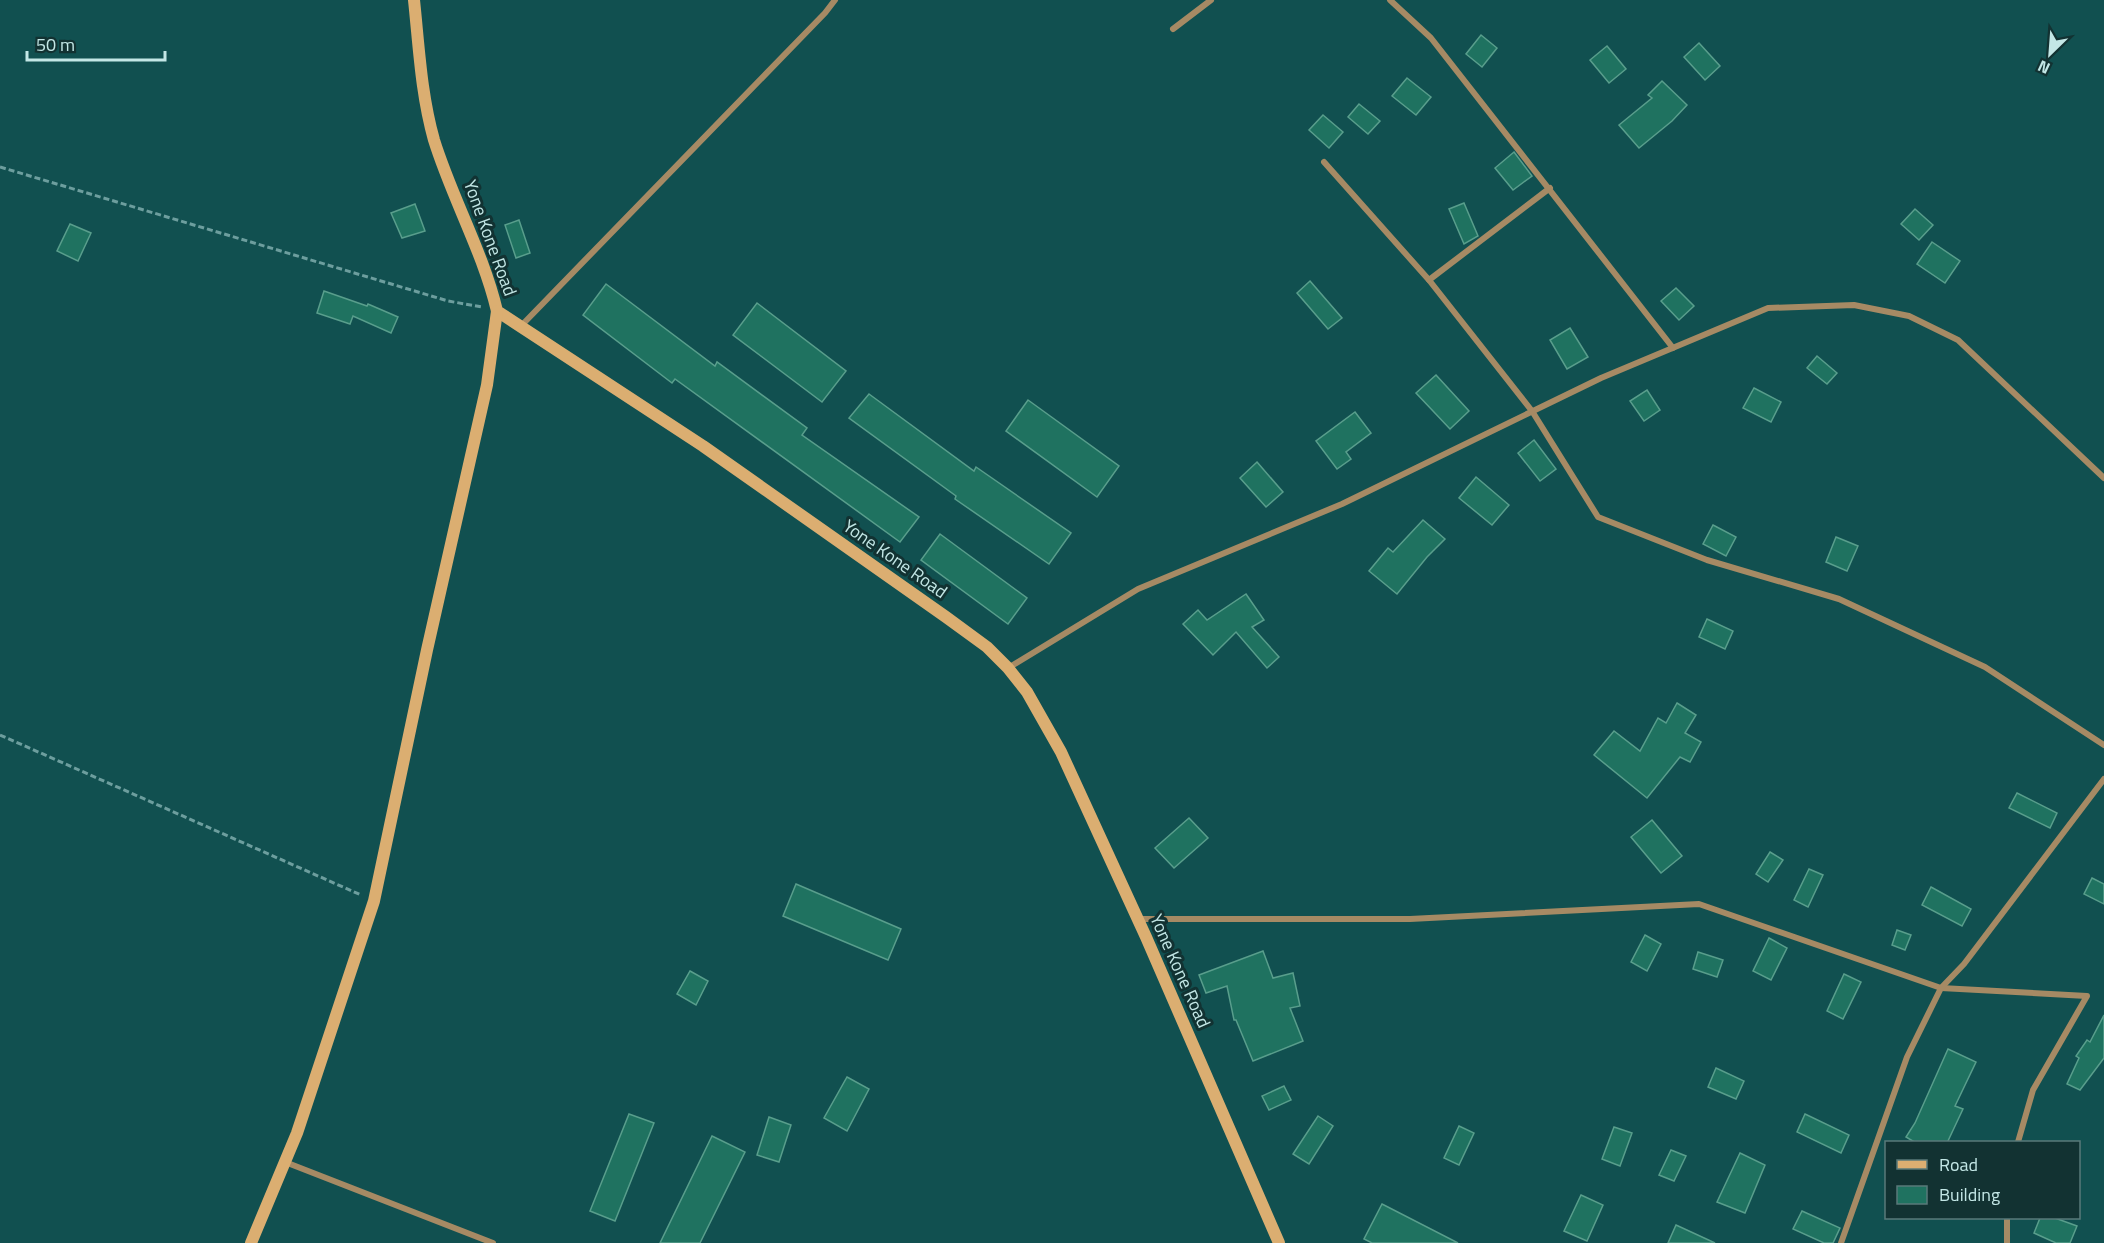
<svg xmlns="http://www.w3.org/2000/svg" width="2104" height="1243" font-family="'Titillium Web',sans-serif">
	<rect width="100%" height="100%" fill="#115050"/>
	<g fill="#1f7260" stroke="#599e8c" stroke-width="1.5">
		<path d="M1481,35l16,13 -15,19 -16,-13z"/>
		<path d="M1699,43l21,23 -15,14 -21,-23z"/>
		<path d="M1607,46l19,23 -17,14 -19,-23z"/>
		<path d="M1407,78l24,19 -15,18 -24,-19z"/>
		<path d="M1662,81l25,24 -15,16 -33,27 -20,-23 33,-27 -4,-3z"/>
		<path d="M1359,104l21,17 -12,13 -20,-17z"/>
		<path d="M1323,115l20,17 -14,16 -20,-18z"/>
		<path d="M1514,152l18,24 -19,14 -18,-22z"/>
		<path d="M1464,203l14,33 -14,8 -15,-35z"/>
		<path d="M415,204l10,27 -23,7 -11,-25z"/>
		<path d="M1915,209l18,16 -14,15 -18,-16z"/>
		<path d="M519,220l11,33 -14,5 -11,-33z"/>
		<path d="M70,224l21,9 -13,28 -21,-10z"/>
		<path d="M1932,242l28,19 -15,22 -28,-19z"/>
		<path d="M1310,281l32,37 -14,11 -31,-36z"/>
		<path d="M606,284l109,82 2,-4 90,66 -5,7 117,82 -19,25 -225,-163 -3,4 -89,-68z"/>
		<path d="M1676,288l18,18 -15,14 -18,-19z"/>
		<path d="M324,291l43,15 1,-2 30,13 -7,16 -38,-17 -3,8 -33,-11z"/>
		<path d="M757,303l89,68 -24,31 -89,-67z"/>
		<path d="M1570,328l18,29 -21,12 -17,-29z"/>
		<path d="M1817,356l20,17 -10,11 -20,-16z"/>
		<path d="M1436,375l33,36 -19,18 -34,-36z"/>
		<path d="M1754,388l27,14 -10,20 -28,-14z"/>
		<path d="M1647,390l13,20 -16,11 -14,-20z"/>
		<path d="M869,394l105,77 2,-4 95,66 -22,31 -94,-65 1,-3 -107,-78z"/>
		<path d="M1028,400l91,66 -22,31 -91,-66z"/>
		<path d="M1355,412l16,21 -25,19 5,7 -14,10 -21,-28z"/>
		<path d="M1534,440l22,29 -16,12 -22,-28z"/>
		<path d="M1257,462l26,30 -17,15 -26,-29z"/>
		<path d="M1476,477l33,28 -17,20 -33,-27z"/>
		<path d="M1423,520l22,19 -18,18 -30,37 -28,-23 19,-23 5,4z"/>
		<path d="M1713,525l23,12 -10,19 -23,-12z"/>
		<path d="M940,534l87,64 -19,26 -87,-64z"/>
		<path d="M1836,537l22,9 -11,25 -21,-9z"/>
		<path d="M1246,594l18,26 -12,7 27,30 -12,11 -31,-36 -23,23 -30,-31 15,-14 9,10z"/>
		<path d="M1707,619l26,12 -8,18 -26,-12z"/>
		<path d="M1677,703l19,12 -11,18 16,9 -11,20 -10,-5 -33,41 -53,-43 20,-24 26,20 18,-33 8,5z"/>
		<path d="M2017,793l40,20 -7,15 -41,-20z"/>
		<path d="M1189,818l19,20 -34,30 -19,-20z"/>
		<path d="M1652,820l30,36 -21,17 -30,-36z"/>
		<path d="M1770,852l13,8 -15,22 -12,-8z"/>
		<path d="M1809,869l14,6 -15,32 -14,-7z"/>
		<path d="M2092,878l12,6v20l-20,-10z"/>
		<path d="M796,884l105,45 -13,31 -105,-44z"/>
		<path d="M1931,887l40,22 -9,17 -40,-21z"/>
		<path d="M1897,930l14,5 -6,15 -13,-5z"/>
		<path d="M1645,935l16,9 -14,27 -16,-9z"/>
		<path d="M1769,938l18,10 -16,32 -18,-9z"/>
		<path d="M1263,951l10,27 20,-5 7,33 -10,2 13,33 -50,20 -17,-41h-2l-7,-34 -21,7 -7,-18z"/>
		<path d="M1698,952l25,8 -6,17 -24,-8z"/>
		<path d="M690,971l18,10 -12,24 -19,-11z"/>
		<path d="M1844,974l17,8 -18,37 -16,-8z"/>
		<path d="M2104,1015v43l-24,32 -13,-6 12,-26 -3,-2 11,-16 3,2z"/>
		<path d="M1948,1049l28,13 -21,44 8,3 -16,34h-31l-10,-6 9,-14z"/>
		<path d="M1716,1068l28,13 -8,18 -28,-12z"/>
		<path d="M847,1077l22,12 -22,42 -23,-13z"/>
		<path d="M1284,1086l7,14 -22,10 -7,-14z"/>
		<path d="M629,1114l25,9 -39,98 -25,-10z"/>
		<path d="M1805,1114l44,21 -8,18 -44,-21z"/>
		<path d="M1318,1116l15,10 -24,38 -16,-10z"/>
		<path d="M769,1117l22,8 -12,37 -22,-7z"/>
		<path d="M1459,1126l15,7 -15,32 -15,-7z"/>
		<path d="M1614,1127l18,6 -12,33 -18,-7z"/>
		<path d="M712,1136l33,16 -45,91h-40z"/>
		<path d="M1671,1150l15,6 -12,25 -15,-6z"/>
		<path d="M1740,1153l25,12 -20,48 -28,-11z"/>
		<path d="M1581,1195l22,10 -16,36 -23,-10z"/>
		<path d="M1382,1204l76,39h-86l-8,-4z"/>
		<path d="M1802,1211l38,17 -7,15h-9l-31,-14z"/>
		<path d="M2040,1218h15l22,8 -7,17h-14l-22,-10z"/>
		<path d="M1676,1225l39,18h-47z"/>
	</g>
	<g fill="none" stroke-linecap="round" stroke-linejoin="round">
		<g stroke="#6d9e9e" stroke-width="3" stroke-dasharray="6 3" stroke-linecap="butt">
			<path d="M0,167l448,134 34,6"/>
			<path d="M0,735l361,160"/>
		</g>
		<g stroke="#a68a64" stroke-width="6">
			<path d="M1390,0l41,38 242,310"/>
			<path d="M1173,29l38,-29"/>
			<path d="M1324,162l105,118 103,131 66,106 109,43 132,39 146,68 119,78"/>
			<path d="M1429,280l121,-92"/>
			<path d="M520,327l305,-314 10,-13"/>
			<path d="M1008,668l130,-79 204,-85 259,-126 167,-70 86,-3 55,11 49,24 146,138"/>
			<path d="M1139,919h271l289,-15 242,84 146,8 -54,94 -15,52"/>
			<path d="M285,1162l208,81"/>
			<path d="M1841,1243l66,-186 34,-69 23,-24 140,-185"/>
			<path d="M2007,1243v-25"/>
		</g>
		<g stroke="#dbae71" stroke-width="12">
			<path d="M414,0c5,47 7,94 20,140 18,58 49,112 63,171l206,135 243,171 41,30 21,21 19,24 34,60 85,185 133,306"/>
			<path d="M251,1243l46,-110 77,-232 53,-251 60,-265 10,-74"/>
		</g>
	</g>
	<g text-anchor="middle" stroke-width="6" stroke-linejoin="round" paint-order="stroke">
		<g font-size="18" fill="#c3e7e6" stroke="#123232">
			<text transform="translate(490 238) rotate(70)" y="6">Yone Kone Road</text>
			<text transform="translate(895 559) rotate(35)" y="6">Yone Kone Road</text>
			<text transform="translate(1180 971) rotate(66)" y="6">Yone Kone Road</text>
		</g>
	</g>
	<rect x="1885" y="1141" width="195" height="78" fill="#123232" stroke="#597a7a" stroke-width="1.5"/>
	<rect x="1897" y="1160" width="30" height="9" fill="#dbae71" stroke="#597a7a" stroke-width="1.5"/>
	<text x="1939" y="1171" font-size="18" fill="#c3e7e6">Road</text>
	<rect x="1897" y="1186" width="30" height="18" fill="#1f7260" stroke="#597a7a" stroke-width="1.5"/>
	<text x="1939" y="1201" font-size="18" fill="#c3e7e6">Building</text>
	<g transform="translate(2050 54) rotate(205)" stroke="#123232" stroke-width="4.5" paint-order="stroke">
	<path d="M0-4.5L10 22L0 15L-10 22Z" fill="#c3e7e6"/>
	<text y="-9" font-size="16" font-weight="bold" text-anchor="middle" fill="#c3e7e6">N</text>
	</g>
	<path d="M27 51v9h138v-9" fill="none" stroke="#c3e7e6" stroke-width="3"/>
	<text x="36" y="51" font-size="18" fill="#c3e7e6" stroke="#123232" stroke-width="4.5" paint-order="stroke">50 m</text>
</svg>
